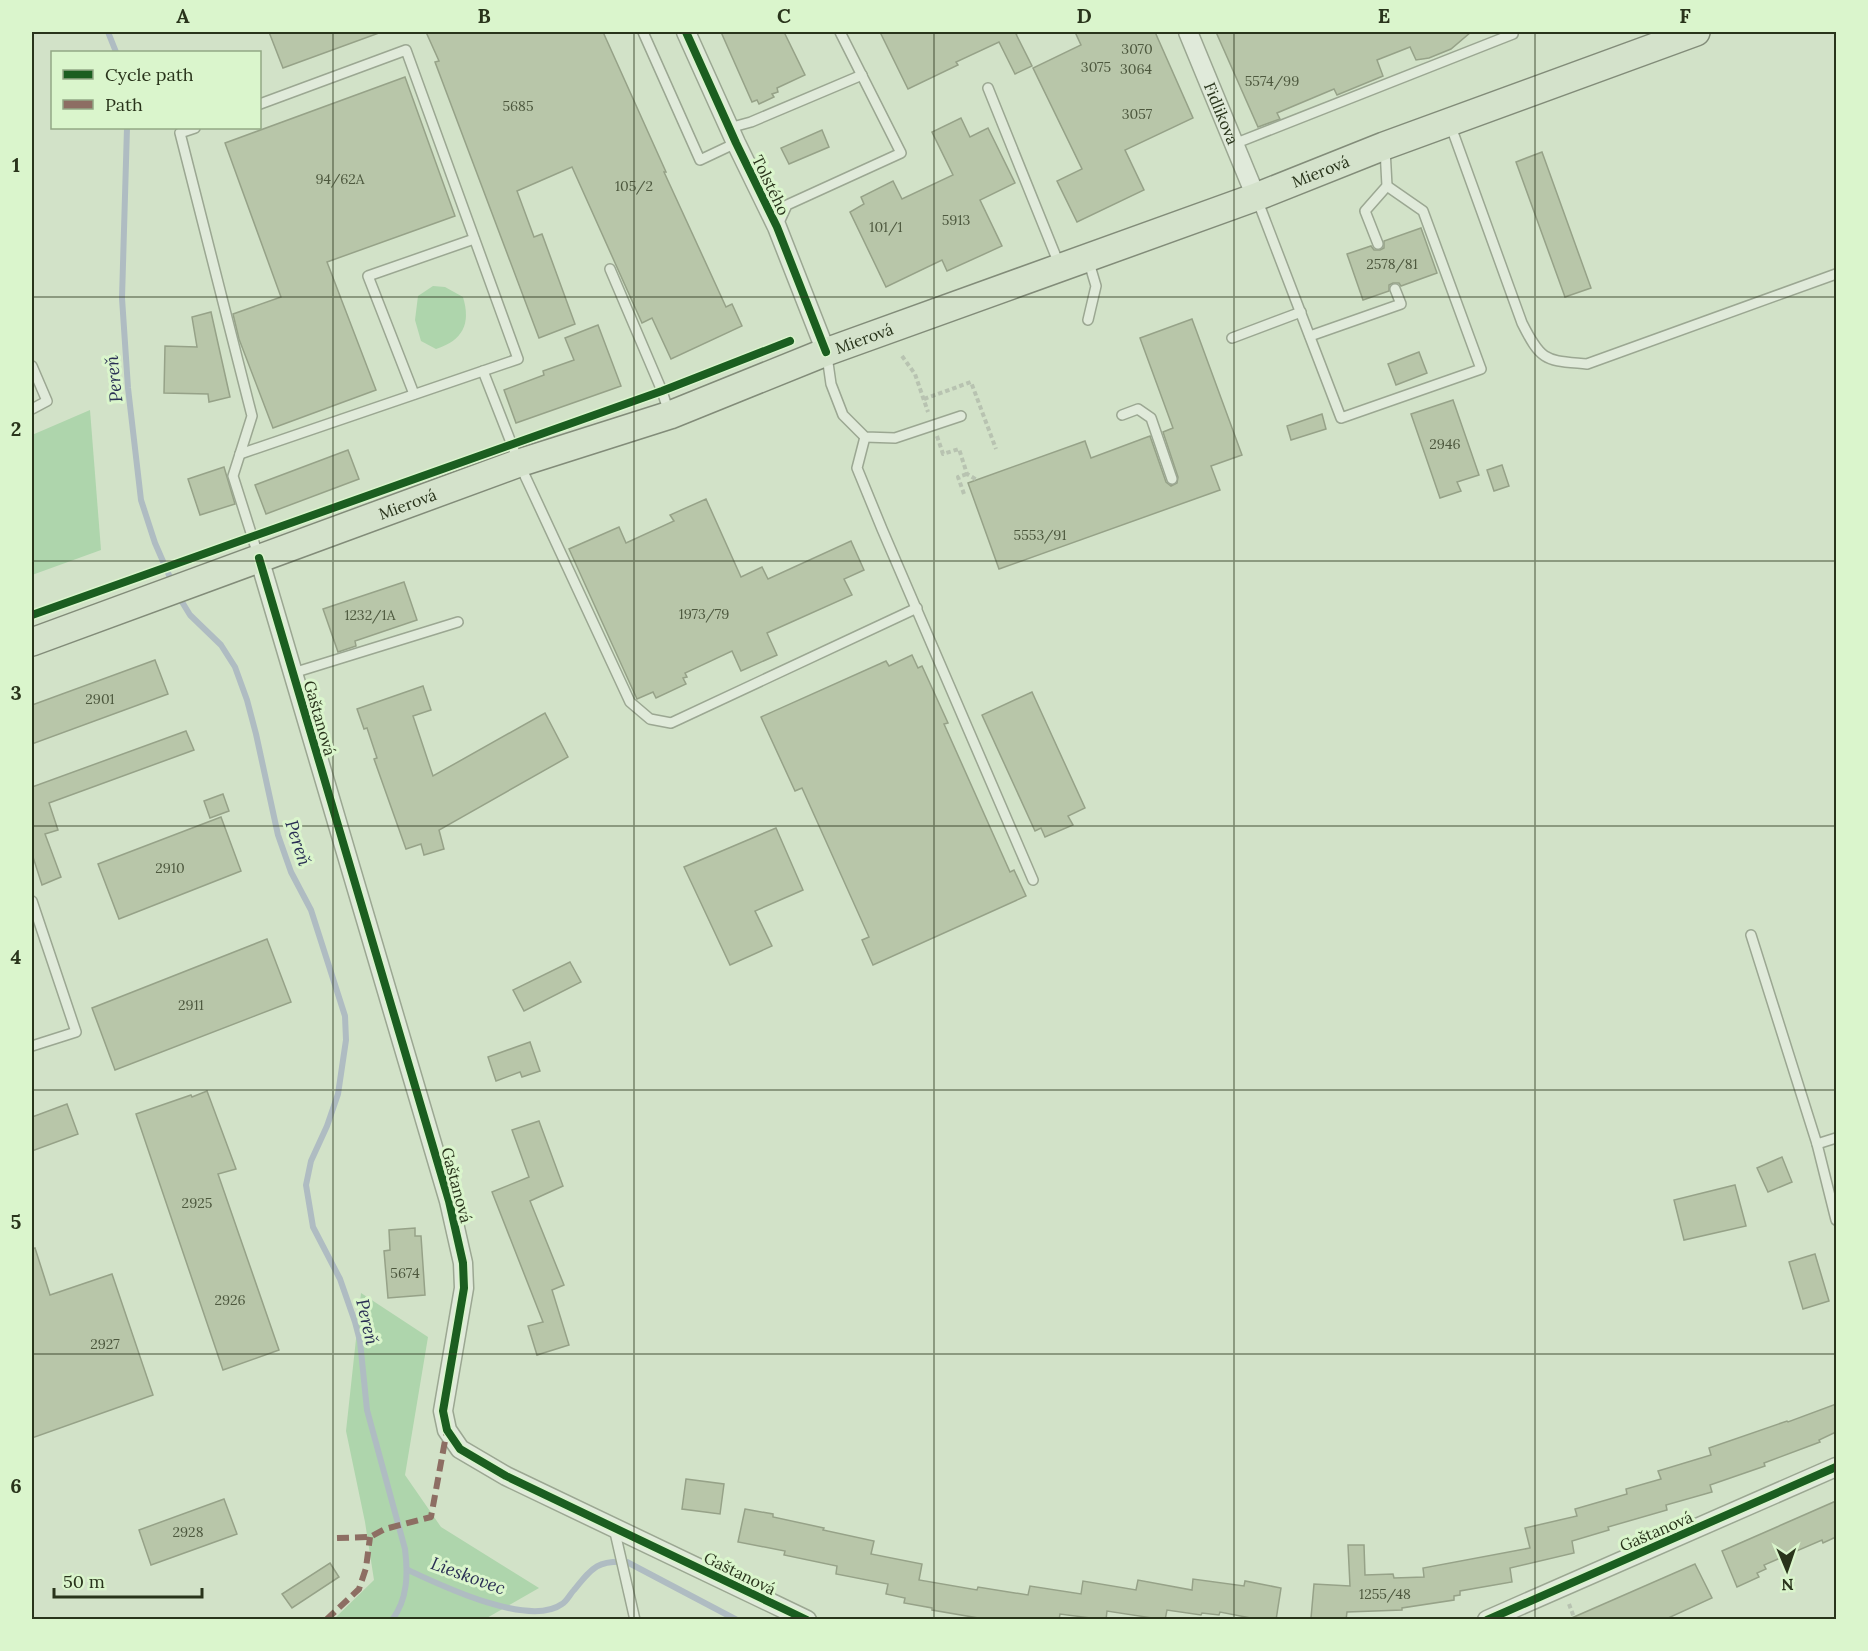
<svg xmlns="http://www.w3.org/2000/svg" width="1868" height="1651" font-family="Lora,serif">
	<rect width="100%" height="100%" fill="#d2e2c8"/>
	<g fill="#aed5ac">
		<path d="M433,286l12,1 18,10c8,27 0,43 -27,52l-15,-8 -6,-21 3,-24z"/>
		<path d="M90,410l11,140 -69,25v-140z"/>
		<path d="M361,1293l67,44 -23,138 36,52 98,61 -54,31h-151l40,-39 -9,-58 -19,-91z"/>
	</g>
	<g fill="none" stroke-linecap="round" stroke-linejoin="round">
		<g stroke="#afbcc2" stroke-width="6">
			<path d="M108,32l8,20"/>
			<path d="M127,128l-5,170 6,90 13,112 14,43 17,39"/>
			<path d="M179,597l11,18 31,30 14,22 12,33 9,34 22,101 13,37 20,38 34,106 1,24 -8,54 -11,32 -16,35 -5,24 7,42 27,52 15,43 5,19 7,69 38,139c3,24 3,50 -13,71"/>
			<path d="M408,1570c32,15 121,58 154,34 5,-3 8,-10 12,-14 18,-22 23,-30 53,-28l110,58"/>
		</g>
	</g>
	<g fill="#b8c6a9" stroke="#96a288" stroke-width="1.5">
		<path d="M269,32h110v1l-96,35z"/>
		<path d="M426,32h177l63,140h-2l62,135 6,-3 10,22 -71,33 -19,-41 -10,5 -70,-156 -55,24 17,46 8,-3 33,90 -36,14 -104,-276 4,-1z"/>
		<path d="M721,32h63l21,43 -28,13 1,4 -6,2 2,3 -15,7 -2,-4 -5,2z"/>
		<path d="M880,32h141l-5,2 16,32 -17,8 -16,-32 -43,20 2,3 -50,24z"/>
		<path d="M1075,32h80l38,86 -68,32 19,40 -67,32 -20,-41 25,-12 -49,-101 48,-23z"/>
		<path d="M1216,32h255l-20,17 -22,9 -13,2 -6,-13 -33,13 6,16 -46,19 -3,-6 -57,24 3,6 -22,8z"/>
		<path d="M405,77l50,139 -128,46 49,128 -103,38 -34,-89 -6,-25 48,-17 -56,-154z"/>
		<path d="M961,118l9,19 18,-9 27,55 -35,17 22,46 -55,25 -5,-11 -56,27 -36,-75 14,-8 -3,-7 32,-16 9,18 51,-24 -21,-43z"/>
		<path d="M822,130l7,17 -40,17 -8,-16z"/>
		<path d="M1542,152l49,136 -26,9 -49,-135z"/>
		<path d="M1421,228l16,45 -36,13 -2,-3h-6l-4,2v6l-26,9 -16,-46 24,-8 3,4h6l4,-2v-7z"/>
		<path d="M211,312l19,85 -21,5 -1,-8 -44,-1 1,-47 32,1 -5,-30z"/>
		<path d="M1192,319l50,136 -31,11 9,24 -221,79 -31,-86 117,-42 6,17 59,-22 16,46 5,4 6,-3 1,-6 -15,-45 10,-4 -33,-90z"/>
		<path d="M598,325l23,61 -105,37 -12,-33 40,-15 -1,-4 31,-11 -9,-22z"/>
		<path d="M1419,352l8,21 -31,12 -8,-21z"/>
		<path d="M1453,400l26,75 -22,7 4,9 -21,7 -29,-84z"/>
		<path d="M1322,414l4,15 -35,11 -4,-14z"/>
		<path d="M348,450l11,29 -93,35 -11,-29z"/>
		<path d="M1502,465l7,21 -15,5 -7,-21z"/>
		<path d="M224,467l11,37 -35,11 -12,-36z"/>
		<path d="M706,499l35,78 21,-10 6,12 83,-38 13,29 -20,9 8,16 -85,38 10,22 -36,16 -9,-20 -47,22 2,4 -4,1 3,6 -30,14 -3,-6 -16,7 -68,-150 50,-22 7,16 48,-22 -4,-6z"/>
		<path d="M404,582l13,38 -62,21 1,5 -18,6 -15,-43z"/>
		<path d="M912,655l6,13 4,-2 26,57 -4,1 66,148 4,-2 12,26 -153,69 -11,-25 7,-3 -67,-149 -7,3 -34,-74 125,-56 3,5z"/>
		<path d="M155,660l13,34 -136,50v-39z"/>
		<path d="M423,686l8,24 -18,6 20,60 112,-63 23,44 -129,73 5,19 -20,6 -3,-11 -15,5 -32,-90 3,-1 -10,-30 -3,1 -7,-20z"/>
		<path d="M1032,692l53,116 -17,8 5,9 -28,12 -4,-9 -6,3 -53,-116z"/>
		<path d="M186,731l8,19 -145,53 9,27 -13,4 16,43 -19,8 -10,-31v-67z"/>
		<path d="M223,794l6,17 -19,7 -6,-17z"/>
		<path d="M221,817l20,54 -122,48 -21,-55z"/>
		<path d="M776,828l27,62 -48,21 17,35 -42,19 -46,-98z"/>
		<path d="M267,939l24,63 -176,68 -23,-62z"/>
		<path d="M570,962l11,20 -57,29 -11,-21z"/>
		<path d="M530,1042l10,29 -18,6 -2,-5 -24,9 -8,-24z"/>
		<path d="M207,1091l29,78 -18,5 61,176 -56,20 -87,-256 55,-19 1,2z"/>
		<path d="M67,1104l11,30 -46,17v-34z"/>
		<path d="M539,1121l24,65 -33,15 34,84 -12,5 17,55 -32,10 -9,-29 15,-4 -51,-130 37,-15 -17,-47z"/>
		<path d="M1782,1157l10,25 -24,10 -11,-24z"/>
		<path d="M1735,1185l11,41 -62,14 -10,-40z"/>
		<path d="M415,1228v8h6l4,59 -37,3 -4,-47 6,-1 -1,-20z"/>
		<path d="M35,1248l15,47 62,-21 41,121 -121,43v-189z"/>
		<path d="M1815,1254l14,47 -26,8 -14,-47z"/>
		<path d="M1836,1404v28l-17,8 1,2 -56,21 1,3 -55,19 2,7 -46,13 1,5 -59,17 1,3 -37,11 2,12 -64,15 2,14 -52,9v4l-6,1v4l-52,8v2l-55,2 -1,8 -35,-2 3,-34 36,2 -2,-41h16l1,30 28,-1 1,4 30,-1 -1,-9 107,-20 -5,-20 52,-12 -2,-7 52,-15 -1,-5 35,-10 -3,-8 53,-16 -2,-7 78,-27 1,1z"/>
		<path d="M686,1479l38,5 -4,30 -38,-5z"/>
		<path d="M224,1499l13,35 -86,31 -12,-35z"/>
		<path d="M1836,1501v36l-13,6 -1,-3 -58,25 2,4 -9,4 2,4 -22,10 -15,-36z"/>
		<path d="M745,1509l28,5v3l51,11 -1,2 51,11 -3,13 51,10 -3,16 58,10 1,-3 50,8 2,-9 51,8 2,-13 53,9 2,-10 54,10 1,-11 51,7 1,-5 36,7 -5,32h-15l-41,-8 -1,3 -17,-2 -1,2 -34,-5 -2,10 -58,-9 -1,9 -46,-6 -1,6h-69l-58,-10v-2l-28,-5 1,-5 -19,-4 2,-10 -52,-10 1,-8 -53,-11 1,-4 -47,-9z"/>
		<path d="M330,1563l9,14 -47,31 -10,-14z"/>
		<path d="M1695,1564l17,34 -48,22h-97z"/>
	</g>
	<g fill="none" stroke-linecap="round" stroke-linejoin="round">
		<g stroke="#9ba792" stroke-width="12">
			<g id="service">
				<path d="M643,32l57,128 36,-17"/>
				<path d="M988,88l71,176"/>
				<path d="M1450,124l72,199c20,40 24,37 65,41l249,-90"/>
				<path d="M195,128l-15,5 72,283 -19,60 25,79"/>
				<path d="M729,128l22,-6 111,-47"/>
				<path d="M1234,144l279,-110 -1,-2"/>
				<path d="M1257,199l84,219 140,-49 -58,-158 -36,-25"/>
				<path d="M777,227l10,-22 114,-52 -61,-121"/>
				<path d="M1378,244l-13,-33 22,-25 -2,-37"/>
				<path d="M610,269l52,122 7,22"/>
				<path d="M1088,320l8,-34 -8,-27"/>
				<path d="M1310,336l91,-32 -6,-15"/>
				<path d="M1232,338l69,-26"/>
				<path d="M827,356l4,28 12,31 22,22 30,1 66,-22"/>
				<path d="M32,366l15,35 -15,8"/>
				<path d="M483,371l36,92 111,239 20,17 21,4 246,-115"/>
				<path d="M414,394l-46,-118 106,-37"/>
				<path d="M1122,415l16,-6 13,9 21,61"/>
				<path d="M865,437l-8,31 25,61 151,351"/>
				<path d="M240,454l278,-95 -112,-309 -146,54"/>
				<path d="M293,673l165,-51"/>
				<path d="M32,901l44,131 -44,14"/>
				<path d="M1751,935l66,209 19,76"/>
				<path d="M1817,1144l19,-6"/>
				<path d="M614,1528l21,92"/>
			</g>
		</g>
		<g stroke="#9ba792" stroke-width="21">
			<g id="minor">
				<path d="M686,32l50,111 41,84 49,125"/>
				<path id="s1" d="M1188,32l68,165"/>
				<path d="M259,558l190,643 14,62 1,25 -21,123 4,19 13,19 46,27 301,144"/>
				<path d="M1487,1620l349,-153"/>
			</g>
		</g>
		<g stroke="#828c79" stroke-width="30">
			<g id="primary">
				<path id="s2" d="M32,642l487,-179 151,-48 156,-63 430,-155 128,-51 312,-114"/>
			</g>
		</g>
		<g stroke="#b8c3b1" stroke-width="4" stroke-dasharray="4.5 3" stroke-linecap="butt">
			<path d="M902,356l13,18 13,38"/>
			<path d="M924,399l47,-17 25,67"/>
			<path d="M937,436l6,18 16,-5 8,25 10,6"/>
			<path d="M964,494l-6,-17 9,-3"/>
			<path d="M1569,1604l6,16"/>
		</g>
		<use href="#service" stroke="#e0eada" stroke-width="9"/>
		<use href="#minor" stroke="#e0eada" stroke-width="18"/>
		<use href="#primary" stroke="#d4e2cb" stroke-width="27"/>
		<g stroke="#8d6e63" stroke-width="6" stroke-dasharray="12 6" stroke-linecap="butt">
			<path d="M337,1538l33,-1 15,-8 46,-12 16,-87"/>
			<path d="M326,1620l33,-31 7,-21 4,-31"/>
		</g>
		<g stroke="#daf5cc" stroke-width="11">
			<g id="cycleway">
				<path d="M686,32l50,111 41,84 49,125"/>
				<path d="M259,558l190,643 14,62 1,25 -21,123 4,19 13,19 46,27 301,144"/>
				<path d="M32,615l630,-224 128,-50"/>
				<path d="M1487,1620l349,-153"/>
			</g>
		</g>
		<use href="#cycleway" stroke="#1b5e20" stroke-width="8"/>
	</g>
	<path fill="none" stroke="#29341b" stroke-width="1.5" stroke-opacity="0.55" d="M333,32v1588M634,32v1588M934,32v1588M1234,32v1588M1535,32v1588M32,297h1804M32,561h1804M32,826h1804M32,1090h1804M32,1354h1804"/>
	<g text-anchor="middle" stroke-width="6" stroke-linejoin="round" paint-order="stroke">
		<g font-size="14" fill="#4d583e">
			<text x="1137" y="54">3070</text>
			<text x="1096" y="72">3075</text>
			<text x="1136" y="74">3064</text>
			<text x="1272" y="86">5574/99</text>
			<text x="518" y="111">5685</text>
			<text x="1137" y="119">3057</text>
			<text x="340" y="184">94/62A</text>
			<text x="634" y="191">105/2</text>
			<text x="956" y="225">5913</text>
			<text x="886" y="232">101/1</text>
			<text x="1392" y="269">2578/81</text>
			<text x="1445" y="449">2946</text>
			<text x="1040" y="540">5553/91</text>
			<text x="704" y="619">1973/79</text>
			<text x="370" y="620">1232/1A</text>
			<text x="100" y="704">2901</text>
			<text x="170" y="873">2910</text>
			<text x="191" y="1010">2911</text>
			<text x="197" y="1208">2925</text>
			<text x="405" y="1278">5674</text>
			<text x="230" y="1305">2926</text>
			<text x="105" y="1349">2927</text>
			<text x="188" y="1537">2928</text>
			<text x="1385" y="1599">1255/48</text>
		</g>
		<g font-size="16" fill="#29341b" stroke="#daf5cc">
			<text dy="6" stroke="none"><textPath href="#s1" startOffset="88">Fidlikova</textPath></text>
			<text dy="6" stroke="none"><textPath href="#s2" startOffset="1372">Mierová</textPath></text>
			<text transform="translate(771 185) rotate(64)" y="6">Tolstého</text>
			<text dy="6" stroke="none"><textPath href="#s2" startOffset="886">Mierová</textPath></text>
			<text dy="6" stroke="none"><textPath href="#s2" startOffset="400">Mierová</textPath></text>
			<text transform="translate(320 718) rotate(74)" y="6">Gaštanová</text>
			<text transform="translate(457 1185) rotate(75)" y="6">Gaštanová</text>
			<text transform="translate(1656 1531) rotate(-23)" y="6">Gaštanová</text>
			<text transform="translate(740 1573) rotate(26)" y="6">Gaštanová</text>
		</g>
		<g font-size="18" font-style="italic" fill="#2a2f54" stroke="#daf5cc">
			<text transform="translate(114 379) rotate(-96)" y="6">Pereň</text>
			<text transform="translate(298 843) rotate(72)" y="6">Pereň</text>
			<text transform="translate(367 1322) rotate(77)" y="6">Pereň</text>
			<text transform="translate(468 1576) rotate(20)" y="6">Lieskovec</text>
		</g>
	</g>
	<rect width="1868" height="1651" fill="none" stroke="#daf5cc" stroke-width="66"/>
	<rect x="51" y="51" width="210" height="78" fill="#daf5cc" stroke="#93a885" stroke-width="1.5"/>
	<rect x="63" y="70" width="30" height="9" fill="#1b5e20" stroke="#93a885" stroke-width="1.5"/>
	<text x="105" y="81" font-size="18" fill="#29341b">Cycle path</text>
	<rect x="63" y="100" width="30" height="9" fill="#8d6e63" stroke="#93a885" stroke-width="1.5"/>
	<text x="105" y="111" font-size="18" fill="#29341b">Path</text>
	<g transform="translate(1787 1570) rotate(178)" stroke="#daf5cc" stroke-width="4.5" paint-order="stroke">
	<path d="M0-4.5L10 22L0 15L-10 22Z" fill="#29341b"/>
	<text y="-9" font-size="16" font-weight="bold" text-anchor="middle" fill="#29341b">N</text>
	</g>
	<path d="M54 1588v9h148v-9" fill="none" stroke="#29341b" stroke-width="3"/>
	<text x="63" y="1588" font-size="18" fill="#29341b" stroke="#daf5cc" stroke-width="4.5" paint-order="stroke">50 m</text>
	<rect x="33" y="33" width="1802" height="1585" fill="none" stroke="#29341b" stroke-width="2"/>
	<g font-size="20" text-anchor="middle" font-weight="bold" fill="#29341b">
		<text x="183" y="23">A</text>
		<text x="484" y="23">B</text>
		<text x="784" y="23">C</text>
		<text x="1084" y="23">D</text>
		<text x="1384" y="23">E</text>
		<text x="1685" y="23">F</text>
		<text x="16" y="172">1</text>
		<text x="16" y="436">2</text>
		<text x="16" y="700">3</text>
		<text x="16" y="964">4</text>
		<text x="16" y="1229">5</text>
		<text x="16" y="1493">6</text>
	</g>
</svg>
